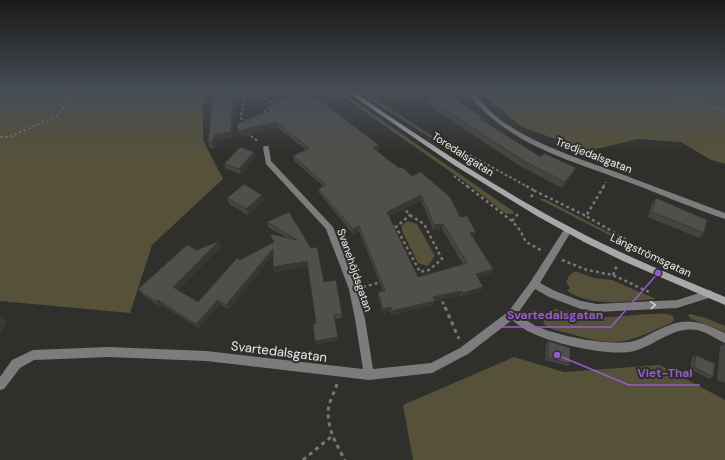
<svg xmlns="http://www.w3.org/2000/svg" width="725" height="460" font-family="'DM Sans',sans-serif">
	<rect width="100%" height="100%" fill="#2f2f2c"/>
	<g fill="#565139">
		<path d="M0,91h207l-4,16v33l20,39 -71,66 -22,68 -130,-12z"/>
		<path d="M335,91h5l173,120 1,3h-8l-38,-30z"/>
		<path d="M357,91h6l69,45 57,32 -3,2 -58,-34z"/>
		<path d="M479,91h246v73l-14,-4 -30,-18 -43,-3 -50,12 -66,-24z"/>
		<path d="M539,199h6l67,35 3,4z"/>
		<path d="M408,221l9,3 18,32 -7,10 -10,-3 -16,-32v-6z"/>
		<path d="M574,272h4l16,6 18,2 44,19c-29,2 -63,9 -89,-8l3,-3 -4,-6 3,-6z"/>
		<path d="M555,309c14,1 26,8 40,8 24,1 47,-4 72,-3l6,2 1,4 -3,3c-17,7 -36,18 -55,19 -16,1 -34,-5 -49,-9 -7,-2 -21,-4 -24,-11z"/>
		<path d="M690,314l16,4 19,8v6l-34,-13 -3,-4z"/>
		<path d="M514,357l50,15 96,-7 65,35v60h-312l-10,-55z"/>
	</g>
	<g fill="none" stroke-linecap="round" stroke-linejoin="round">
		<g stroke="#787775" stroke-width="2" stroke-dasharray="2.5 2.5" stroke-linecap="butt">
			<path d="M332,91l8,5"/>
			<path d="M619,91c39,3 69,5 106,20"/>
			<path d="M245,97h19l12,9"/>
			<path d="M260,115l9,-7"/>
			<path d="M242,125l-1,-11 6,-23"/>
			<path d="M247,133l12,9"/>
			<path d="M0,137h9l48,-21 19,-25"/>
			<path d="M448,143l80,44"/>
			<path d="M454,176l14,11"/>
			<path d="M603,187l3,-5"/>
		</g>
		<g stroke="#787775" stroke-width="2.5" stroke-dasharray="3 3" stroke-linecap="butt">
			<path d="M467,186l45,35 8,9 6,12 15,8"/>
			<path d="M526,186l9,5"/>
			<path d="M604,186l-18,30 41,24 -2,6"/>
			<path d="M531,197l4,-6 51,25"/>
			<path d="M402,206l8,9"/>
			<path d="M410,215l14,9 18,35 -13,11 -9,2 -24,-45z"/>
			<path d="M512,221l6,-7"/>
			<path d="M392,226l4,1"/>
			<path d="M562,260l25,10 26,5 38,18"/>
			<path d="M613,275l4,-10"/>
			<path d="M363,287l18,-5"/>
			<path d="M440,296l5,12"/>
		</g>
		<g stroke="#787775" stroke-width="3" stroke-dasharray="4 4" stroke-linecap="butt">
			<path d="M445,307l14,32"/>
			<path d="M337,384c-2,7 -6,14 -8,21 -4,20 7,39 16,55"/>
			<path d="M303,460l29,-24"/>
		</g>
		<g fill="#7c7c7d" fill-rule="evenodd">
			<path d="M466,91h6c9,11 18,21 30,30 34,24 75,37 114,51 36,14 73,27 109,41v6c-33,-11 -65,-25 -97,-37 -59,-22 -122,-38 -162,-91z"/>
			<path d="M264,146h4l1,2 2,13 62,66 24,62 8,30 8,50 58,-6 29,-15 49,-37 22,-30 34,-53h6l1,2 -32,53 15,8 26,10 16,3 80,-4 32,-10 3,1 2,3 -2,3 -35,11 -80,4 -16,-3 -32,-12 -14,-8 -17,24c6,5 13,11 20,14 22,9 74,20 96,14 8,-2 15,-7 22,-10 29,-15 41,-11 69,2v10c-9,-4 -18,-11 -28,-13 -24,-4 -41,15 -63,21 -24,6 -79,-7 -102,-18 -7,-3 -14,-8 -20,-13l-44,34 -36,19 -63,7 -163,-19 -97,-4 -75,3 -14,8 -16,21 -4,1v-13l12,-17 21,-10 76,-3 97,4 157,18 -8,-50 -6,-30 -23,-60 -60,-65 -3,-16z"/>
		</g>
		<path fill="#a8a8aa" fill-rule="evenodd" d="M346,91h6c71,48 142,96 218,136 50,27 103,48 155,70v8l-102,-44 -39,-19 -47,-26 -83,-51z"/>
	</g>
	<g fill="#454441" fill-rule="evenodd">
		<path d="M247,91h58v1l74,58 -2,1 22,17 13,8 48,41 14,19 -1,1 20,32 -2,4 -13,4 3,14 -20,6 -1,-2 -26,6 -1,4 -41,10 -2,-4 -7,2 -5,-17v-4l5,-1 -24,-60 -6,3 -34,-41 -1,-4 5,-3 -29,-25 -1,-5 12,-7 -28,-22 -37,9 -4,-12 31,-13 -1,-3 26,-12 -44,-3zM421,200l12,30 9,-1 21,35 -45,13 -29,-61z"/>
		<path d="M420,91h34v2l-5,2 32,21v3l60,38 35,11 -3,6 -11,14 -42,-22 -92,-61 1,-6 3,-1z"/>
		<path d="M235,99l-1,2 1,2 -3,34 -15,4 -3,8 -4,-1 -2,-6z"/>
		<path d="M256,157l-15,17 -15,-5 -2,-5z"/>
		<path d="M262,195l2,5 -16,15 -19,-11 -2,-6z"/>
		<path d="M656,198l48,35 -5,5 -51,-21 4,-14z"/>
		<path d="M289,212l35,70 18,32v4l-8,1 4,21 -22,5v-21l-8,-58 -33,6 -2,-5v-12l-44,54 -9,-5 -21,24 -37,-23 -2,2 -18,-13 -4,-5 59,-39 24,-4 -44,44 21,12 42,-42 34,-17 -4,-9 16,3 -18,-10 -1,-5z"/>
		<path d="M548,341l22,23 -2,2 -23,-6 1,-16z"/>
		<path d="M725,344v39l-8,-3 3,-34z"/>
		<path d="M696,355l17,22 -4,2 -19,-10 2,-12z"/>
	</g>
	<g fill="#383735">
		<path d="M233,91h2v8l-1,2 1,2 -3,34 -15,4 -3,8 -3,-6 20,-45z"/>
		<path d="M449,91h5v2l-10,6 1,-6z"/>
		<path d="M276,122l1,5 -37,9 -1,-5z"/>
		<path d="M379,145v5l-6,3v-5z"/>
		<path d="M254,152l2,5 -15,17 -2,-5z"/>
		<path d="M576,168l-3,6 -11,14 3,-6z"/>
		<path d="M262,195l2,5 -16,15 -2,-6z"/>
		<path d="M421,195v5l-34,17v-5z"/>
		<path d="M443,224l-1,5 -9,1 1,-5z"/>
		<path d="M359,226v5l-6,3v-5z"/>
		<path d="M476,232l-2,4 -5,2 1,-5z"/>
		<path d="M219,241l2,5 -45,45 -3,-4z"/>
		<path d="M273,249l1,5 -45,55 -3,-4z"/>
		<path d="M307,261l1,5 -33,6 -2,-5z"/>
		<path d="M493,269l-2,4 -17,5 2,-4z"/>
		<path d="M483,287l-2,4 -20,6 2,-4z"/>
		<path d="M462,291l-2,4 -28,6 1,-4z"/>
		<path d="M158,300l4,5 -2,2 -4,-5z"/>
		<path d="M218,300l2,4 -21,24 -3,-4z"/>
		<path d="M435,301l-2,4 -41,10v-4z"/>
		<path d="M391,307l-1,4 -7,2v-4z"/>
		<path d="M0,317l7,4 -7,13z"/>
		<path d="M338,337v3l-22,5 -1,-4z"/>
	</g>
	<g fill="#504f4c" stroke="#383735" fill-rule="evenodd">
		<path d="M214,91h19v3l-2,4 2,-1 -2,35 -16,3 -4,8 -3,-1z"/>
		<path d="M288,91h17h-1l21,13 54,41 -6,3 26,20 3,-1 10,9 9,-4 29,25 10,20 7,-1 9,16 -6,1 23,36 -17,5 7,13 -20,6 -1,-2 -29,6 2,4 -43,10 -1,-4 -8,2 -5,-17 7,-1 -26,-65 -6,3 -35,-40 8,-4 -33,-29 16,-8 -33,-26 -37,9 -3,-7 33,-13 -3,-3 36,-16zM421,195l13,30 9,-1 24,39 -49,14 -31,-65z"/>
		<path d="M431,91h18l-4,2 36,23 -2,2 62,39 3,-4 32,15 -11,14 -43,-22 -93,-61 8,-5z"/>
		<path d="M240,147l14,5 -15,17 -15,-5z"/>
		<path d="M244,184l18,11 -16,14 -19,-11z"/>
		<path d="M656,198l51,22 -3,13 -52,-21z"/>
		<path d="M289,212l22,36 6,-1 7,35 12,-2 6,34 -8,1 4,22 -23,4 -2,-17h3l-9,-63 -34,6v-18l-47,56 -8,-5 -22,24 -38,-24 -2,2 -18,-13 49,-44 10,5 22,-9 -46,46 25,15 39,-44 3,2 34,-18 -4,-8 27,6 -30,-18z"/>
		<path d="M548,341l22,7v16l-22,-6z"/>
		<path d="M696,355l19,9 -2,13 -19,-10z"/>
	</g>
	<defs><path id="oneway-chevron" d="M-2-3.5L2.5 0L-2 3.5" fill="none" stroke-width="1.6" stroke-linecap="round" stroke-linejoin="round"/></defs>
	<use stroke="#d1d0cf" href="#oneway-chevron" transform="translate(653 305) rotate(-3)"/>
	<linearGradient id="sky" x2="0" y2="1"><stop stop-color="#1a1a18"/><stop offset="0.59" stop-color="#474d56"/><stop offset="1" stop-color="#474d56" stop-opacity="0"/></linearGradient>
	<rect width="725" height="155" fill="url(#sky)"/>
	<g text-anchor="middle" stroke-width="4" stroke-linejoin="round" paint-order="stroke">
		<g font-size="11" fill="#edecea" stroke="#2f2f2c">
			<text transform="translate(463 154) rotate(33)" y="4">Toredalsgatan</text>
			<text transform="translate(594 155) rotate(21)" y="4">Tredjedalsgatan</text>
			<text transform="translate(651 255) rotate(25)" y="4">Långströmsgatan</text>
			<text transform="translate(355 270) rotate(71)" y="4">Svanehöjdsgatan</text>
		</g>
		<g font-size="13" fill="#edecea" stroke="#2f2f2c">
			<text transform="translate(279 351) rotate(7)" y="5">Svartedalsgatan</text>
		</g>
	</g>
	<path fill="none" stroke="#985cca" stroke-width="1.5" d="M658 273L611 327H499M557 355L629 385H700"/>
	<g fill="#985cca" stroke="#2f2f2c" stroke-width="1.5">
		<circle cx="658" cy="273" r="4"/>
		<circle cx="557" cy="355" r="4"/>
	</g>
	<g font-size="12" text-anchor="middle" font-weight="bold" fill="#985cca" stroke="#2f2f2c" stroke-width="4" stroke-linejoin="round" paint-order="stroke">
		<text x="555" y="319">Svartedalsgatan</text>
		<text x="665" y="377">Viet-Thai</text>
	</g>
</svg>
